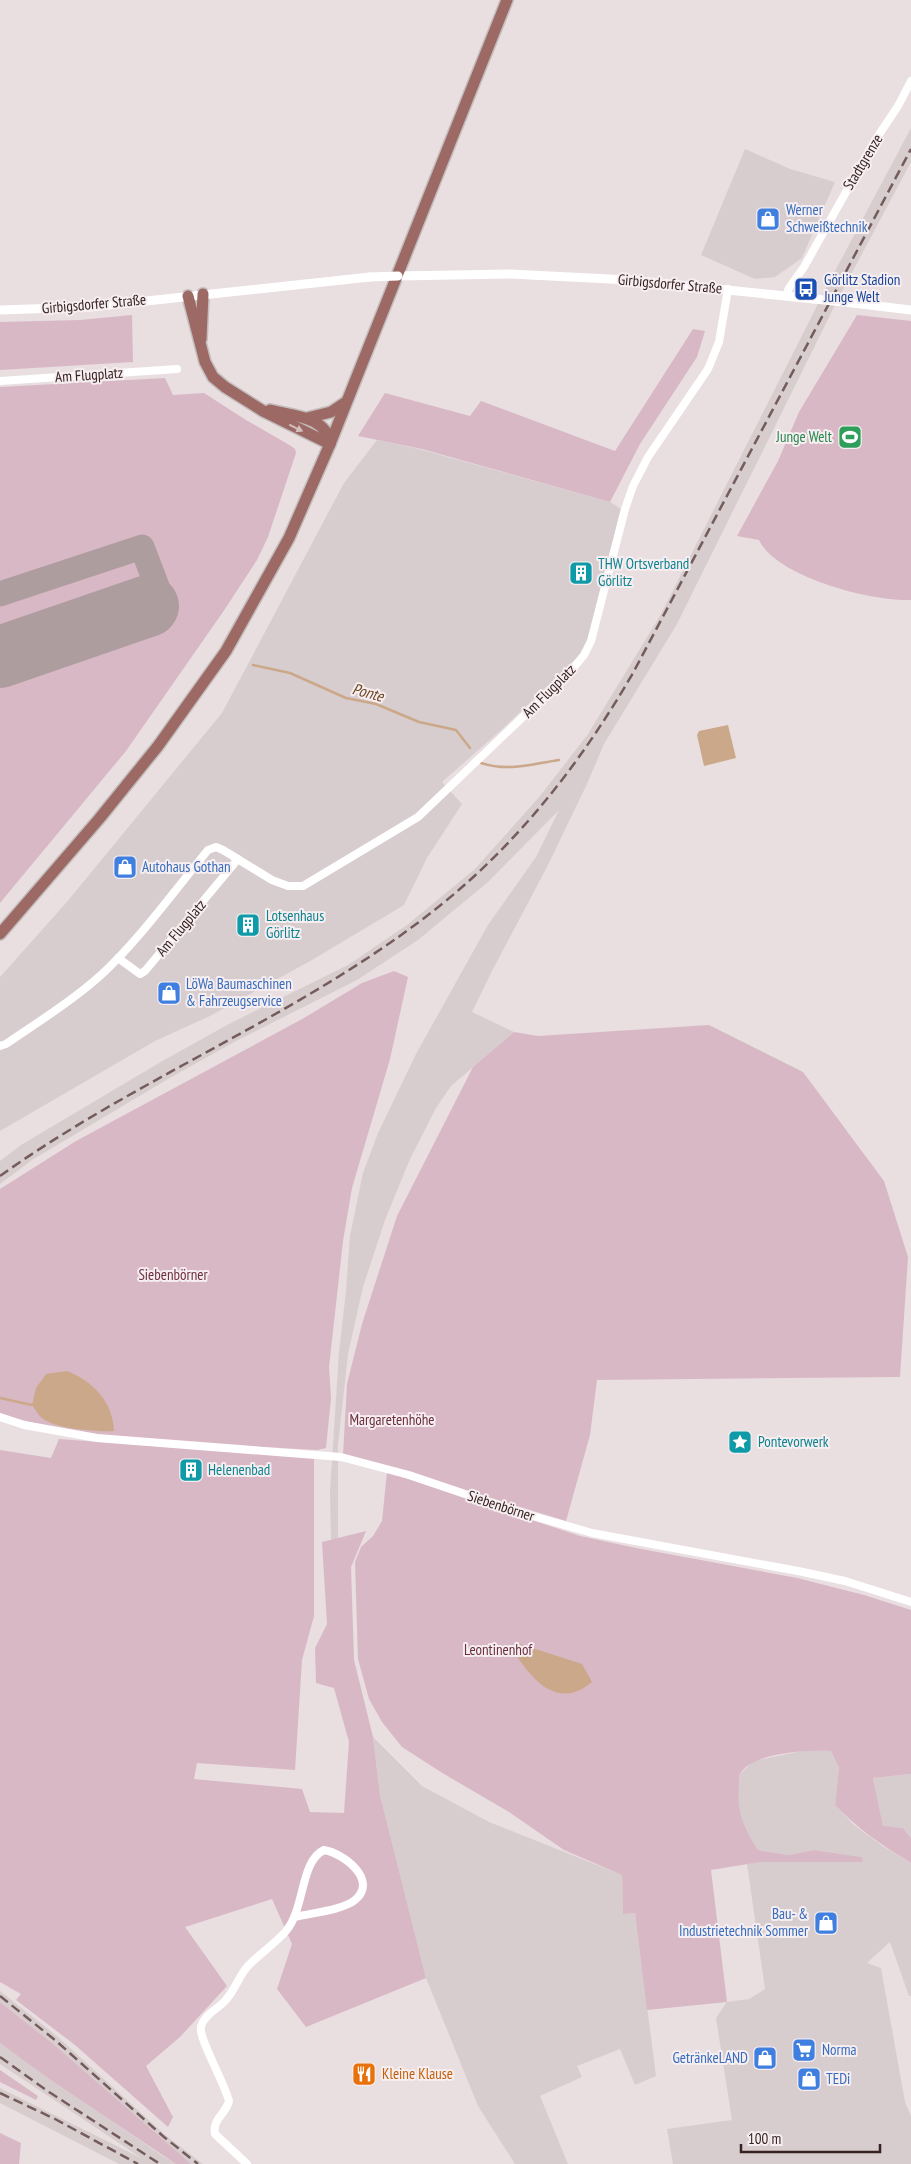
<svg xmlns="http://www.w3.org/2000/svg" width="911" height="2164" font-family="'PT Sans Narrow',sans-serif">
	<rect width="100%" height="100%" fill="#e9dee0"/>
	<g fill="#d8cdce">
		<path d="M911,128v34l-71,133 -163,329 -73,120 -17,40 -39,81 -56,106 -20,41 42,20 -63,54 -15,22 -26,51 -25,61 -22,67 -15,67 -10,91v95l-7,-1 -1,-47 9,-140 7,-61 4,-55 13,-63 15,-40 38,-79 72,-129 48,-68 23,-47 -71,72 -70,58 -61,40 -121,61 -68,38 -136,81 -32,24v-23l21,-16 138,-82 68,-38 121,-60 59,-40 68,-56 65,-73 48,-62 72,-118 166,-328z"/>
		<path d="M745,149l45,20 45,13 -33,76 -27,19 -20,2 -54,-24z"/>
		<path d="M377,440l42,9 191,53 11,7 -31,126 -9,19 -81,77 -58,51 20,22 -35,54 -23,47 -92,55 -102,56 -55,25 -155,90v-154l66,-74 156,-190 122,-230z"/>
		<path d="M373,1737l49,49 67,36 133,53 1,39 12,-1 21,163 -21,9 -15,-36 -43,17 5,11 -42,19 28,68h-53l-37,-58 -52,-128 -46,-183z"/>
		<path d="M807,1750l24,1 8,17 -4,37 19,20 30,22 27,16v133h-2l-19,-54 -23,21 14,5 24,134 6,14v48h-238l-6,-35 65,-9 -16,-102 11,-16 22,-3 16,-10 -18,-125 13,-2h102v-5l-48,-7 -25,5 -31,-5 -16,-25 -5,-27 3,-24 13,-13z"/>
		<path d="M911,1774v64l-8,-10 -20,-1 -10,-49z"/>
		<path d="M0,1991l58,46 106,97 39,30h-12l-31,-25 -108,-96 -52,-41z"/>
		<path d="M0,2043l161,112 15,9h-57l-119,-61v-15l143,71 -143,-95z"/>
	</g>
	<g fill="#d9b8c6">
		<path d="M132,315l1,47 -133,8v-48l80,-2z"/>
		<path d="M857,315l54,6v279c-38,2 -135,-23 -152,-60l-22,-4 41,-75 21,-49z"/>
		<path d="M693,329l12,2 -8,26 -57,87 -30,58 -188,-53 -64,-13 27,-43 85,23 11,-15 134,50z"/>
		<path d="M165,378l8,17 31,-2 42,27 45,26 4,3 1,4 -28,84 -11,23 -32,49 -99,142 -126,152v-516z"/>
		<path d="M394,971l14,6 -18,82 -38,129 -9,53 -14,126 2,31 -5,50 -9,2c-105,-7 -215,-6 -317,-36v-225l76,-48 228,-123 58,-35z"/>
		<path d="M709,1025l94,47 81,109 24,76 -8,120 -303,3 -7,55 -24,86 -159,-49 -64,-17 4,-71 15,-60 35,-108 76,-149 41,-35 24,4z"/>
		<path d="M59,1439l255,19v158l-12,44 -7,110 -98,-7 -3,16 108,10 8,23 34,1 5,-71 -15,-54 -18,-5 -1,-35 12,-24 -5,-82 44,-11 -15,36 3,93 19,77 7,58 46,183 -120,49 -29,-38 15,-45 -20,-45 -87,28 42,59 -47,51 -34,29 27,51 -5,10 -93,-82 -59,-45 5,-6 -21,-12v-532l51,8z"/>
		<path d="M387,1472l193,64 56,12 161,30 67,17 47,15v164l-38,4 10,48 20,2 8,10v25c-28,-17 -53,-34 -76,-58l4,-37 -8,-17c-23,-1 -78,1 -91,23 -1,3 -1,8 -1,11 -3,27 5,43 19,65l31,5 25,-5 48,7 1,5h-103l-49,8 16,132 -80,8 -12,-97 -12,1 -1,-39 -58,-25 -55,-38 -65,-38 -42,-27 -20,-25 -13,-23 -11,-40 -3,-97 6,-15 12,-11 9,-15z"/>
		<path d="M0,2002l52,41 139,121h-15l-128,-86 -48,-35z"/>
		<path d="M0,2070l38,26 -2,4 -36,-18z"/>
		<path d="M0,2133l21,10 -2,21h-19z"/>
	</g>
	<g fill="#cba889">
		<path d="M728,725l8,33 -32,8 -7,-31 2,-4z"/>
		<path d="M67,1371c26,10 46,31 47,60 -16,1 -60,-2 -72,-13 -4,-3 -7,-9 -10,-13l4,-17 10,-14z"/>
		<path d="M520,1644l62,20 10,18c-33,28 -59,0 -77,-29z"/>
	</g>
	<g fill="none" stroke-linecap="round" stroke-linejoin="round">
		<g stroke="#cba889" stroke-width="2.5">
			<path d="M253,665l37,8 56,25 30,6 43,18 37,8 14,18"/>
			<path d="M481,763c28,9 51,1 78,-3"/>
			<path d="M0,1398l32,7"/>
		</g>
		<path stroke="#ae9d9e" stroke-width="25" d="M0,594l142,-47 16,42 -10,17"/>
		<path stroke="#ae9d9e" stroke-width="62" d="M0,657l148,-51"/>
		<g stroke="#c3bdbc" stroke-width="14">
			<g id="primary">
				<path d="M188,296l17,66 8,15 12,10 38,24 67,33"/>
				<path d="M201,339l2,-45"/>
				<path d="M270,410c23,6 57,6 60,34"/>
				<path d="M307,418l24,-6 15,-10"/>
				<path d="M0,934l99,-115 59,-73 68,-95 63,-113 41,-94 177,-444"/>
			</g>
		</g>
		<g stroke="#fff" stroke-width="8">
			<path d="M786,296l3,-8 15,-21 70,-125 24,-36 13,-25"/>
			<path d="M0,381l177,-12"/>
			<path d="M118,958l22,16 5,-3 93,-112"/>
			<path d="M0,1046l6,-2c32,-22 66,-43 95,-69 38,-35 74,-85 107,-125l8,-3 7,3 49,30 16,6h15l115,-69 152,-145 14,-17 7,-14 34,-132 8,-23 15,-29 60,-88 11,-27 9,-53"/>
			<path d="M0,1417l24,8 73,13 244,19 68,18 103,35 80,23 206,38 47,10 66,21"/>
			<path d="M247,2164l-32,-30c-3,-15 11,-20 14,-33 -4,-17 -31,-64 -28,-74 2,-11 16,-18 23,-25 10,-10 14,-24 23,-35 12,-13 28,-23 39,-36 19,-22 14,-70 38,-81 19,3 55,30 31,50 -12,10 -44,13 -60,17"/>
		</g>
		<g stroke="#fff" stroke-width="9">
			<path d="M398,276l112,-2 120,6 184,19"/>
			<path d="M844,302l67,8"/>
			<path d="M0,310l90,-3 280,-30"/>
		</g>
		<use href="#primary" stroke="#9c6965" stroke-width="11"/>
		<g stroke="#735c5b" stroke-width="2.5" stroke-dasharray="10 5" stroke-linecap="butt">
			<path d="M0,1176c141,-101 307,-163 442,-272 79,-64 140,-143 191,-231l278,-524"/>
			<path d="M0,1996l55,44 109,97 34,27"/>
			<path d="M0,2057l49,35 111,72"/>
			<path d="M0,2093l55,26 83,45"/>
		</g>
		<g stroke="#fff" stroke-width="9">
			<path d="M370,277l28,-1"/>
			<path d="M814,299l30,3"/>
		</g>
	</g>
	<defs><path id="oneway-solid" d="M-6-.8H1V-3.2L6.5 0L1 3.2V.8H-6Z" transform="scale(1.25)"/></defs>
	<use fill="#d6bfbf" href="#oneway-solid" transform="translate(296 428) rotate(26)"/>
	<defs>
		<g id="shop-square" transform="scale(1.25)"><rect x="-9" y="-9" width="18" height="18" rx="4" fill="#3f7fe0" stroke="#f6eef0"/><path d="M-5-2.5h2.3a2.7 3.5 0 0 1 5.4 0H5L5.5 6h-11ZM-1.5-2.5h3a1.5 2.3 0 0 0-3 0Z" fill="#fff"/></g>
		<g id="bus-square" transform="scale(1.25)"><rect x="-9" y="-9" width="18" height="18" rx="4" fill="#1a4fb4" stroke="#f6eef0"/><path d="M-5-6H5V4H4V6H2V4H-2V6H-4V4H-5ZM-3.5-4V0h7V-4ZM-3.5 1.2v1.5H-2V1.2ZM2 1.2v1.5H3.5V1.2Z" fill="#fff"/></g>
		<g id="stadium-square" transform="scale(1.25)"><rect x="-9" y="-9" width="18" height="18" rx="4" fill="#2e9e5b" stroke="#f6eef0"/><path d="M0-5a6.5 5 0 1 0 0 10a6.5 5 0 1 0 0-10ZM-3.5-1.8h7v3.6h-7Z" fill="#fff"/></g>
		<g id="building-square" transform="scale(1.25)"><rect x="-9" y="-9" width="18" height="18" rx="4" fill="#0f9aa8" stroke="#f6eef0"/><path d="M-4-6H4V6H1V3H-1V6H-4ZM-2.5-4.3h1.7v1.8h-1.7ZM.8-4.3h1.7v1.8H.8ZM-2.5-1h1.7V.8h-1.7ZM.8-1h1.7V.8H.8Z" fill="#fff"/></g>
		<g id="sight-square" transform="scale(1.25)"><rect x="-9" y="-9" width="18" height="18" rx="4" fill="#0f9aa8" stroke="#f6eef0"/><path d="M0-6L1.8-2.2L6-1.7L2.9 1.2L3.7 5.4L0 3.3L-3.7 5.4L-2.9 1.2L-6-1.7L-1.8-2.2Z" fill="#fff"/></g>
		<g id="supermarket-square" transform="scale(1.25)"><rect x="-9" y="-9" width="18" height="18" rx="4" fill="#3f7fe0" stroke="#f6eef0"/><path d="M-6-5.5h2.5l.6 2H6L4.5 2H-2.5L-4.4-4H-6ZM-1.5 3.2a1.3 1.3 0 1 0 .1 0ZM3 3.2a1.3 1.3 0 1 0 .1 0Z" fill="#fff"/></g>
		<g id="restaurant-square" transform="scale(1.25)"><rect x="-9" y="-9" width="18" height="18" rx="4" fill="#e8710a" stroke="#f6eef0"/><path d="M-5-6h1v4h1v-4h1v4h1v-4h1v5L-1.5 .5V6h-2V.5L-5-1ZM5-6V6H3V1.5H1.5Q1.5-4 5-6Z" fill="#fff"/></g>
	</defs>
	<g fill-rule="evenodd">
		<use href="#shop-square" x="768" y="219"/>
		<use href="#bus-square" x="806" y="289"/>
		<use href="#stadium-square" x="850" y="437"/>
		<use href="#building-square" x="581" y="573"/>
		<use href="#shop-square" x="125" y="867"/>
		<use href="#building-square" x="248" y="925"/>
		<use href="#shop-square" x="169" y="993"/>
		<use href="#sight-square" x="740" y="1442"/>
		<use href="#building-square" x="191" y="1470"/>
		<use href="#shop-square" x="826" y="1923"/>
		<use href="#supermarket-square" x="804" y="2050"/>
		<use href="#shop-square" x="765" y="2058"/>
		<use href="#restaurant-square" x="364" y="2074"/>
		<use href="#shop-square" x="809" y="2079"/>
	</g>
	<g text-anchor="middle" stroke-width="4" stroke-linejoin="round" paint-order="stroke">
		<g font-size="15" fill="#372221" stroke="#f6eef0">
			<text transform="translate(863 162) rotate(-59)" y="5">Stadtgrenze</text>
			<text transform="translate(670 284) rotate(5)" y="5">Girbigsdorfer Straße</text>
			<text transform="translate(94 304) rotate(-5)" y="5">Girbigsdorfer Straße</text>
			<text transform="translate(89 375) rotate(-4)" y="5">Am Flugplatz</text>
			<text transform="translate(549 691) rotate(-45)" y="5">Am Flugplatz</text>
			<text transform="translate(181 928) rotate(-50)" y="5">Am Flugplatz</text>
			<text transform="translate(501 1506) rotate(18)" y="5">Siebenbörner</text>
		</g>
		<g font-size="15" fill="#366cbe" stroke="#f6eef0" text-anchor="start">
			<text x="786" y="215">Werner<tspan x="786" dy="17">Schweißtechnik</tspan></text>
			<text x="142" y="872">Autohaus Gothan</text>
			<text x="186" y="989">LöWa Baumaschinen<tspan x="186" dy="17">&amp; Fahrzeugservice</tspan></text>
			<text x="808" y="1919" text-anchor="end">Bau- &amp;<tspan x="808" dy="17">Industrietechnik Sommer</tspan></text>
			<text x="822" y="2055">Norma</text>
			<text x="748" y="2063" text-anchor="end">GetränkeLAND</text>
			<text x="826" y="2084">TEDi</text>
		</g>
		<g font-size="15" fill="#164399" stroke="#f6eef0" text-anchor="start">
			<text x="824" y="285">Görlitz Stadion<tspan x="824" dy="17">Junge Welt</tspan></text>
		</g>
		<g font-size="15" fill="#27864d" stroke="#f6eef0" text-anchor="end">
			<text x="832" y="442">Junge Welt</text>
		</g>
		<g font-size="15" fill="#0d838f" stroke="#f6eef0" text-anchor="start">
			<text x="598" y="569">THW Ortsverband<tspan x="598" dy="17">Görlitz</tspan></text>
			<text x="266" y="921">Lotsenhaus<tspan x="266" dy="17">Görlitz</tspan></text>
			<text x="758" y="1447">Pontevorwerk</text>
			<text x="208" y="1475">Helenenbad</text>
		</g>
		<g font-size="15" fill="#6b2e40" stroke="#f6eef0">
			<text x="173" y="1280">Siebenbörner</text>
			<text x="392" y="1425">Margaretenhöhe</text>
			<text x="498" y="1655">Leontinenhof</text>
		</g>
		<g font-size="15" fill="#c56008" stroke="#f6eef0" text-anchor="start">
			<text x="382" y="2079">Kleine Klause</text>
		</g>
		<g font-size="16" font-style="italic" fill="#6f4620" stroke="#f6eef0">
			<text transform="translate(368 692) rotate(15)" y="6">Ponte</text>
		</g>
	</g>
	<path d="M741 2144v8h139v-8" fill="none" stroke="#372221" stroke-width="2.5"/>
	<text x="748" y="2144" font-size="15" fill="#372221" stroke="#f6eef0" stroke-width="4" paint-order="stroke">100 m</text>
</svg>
